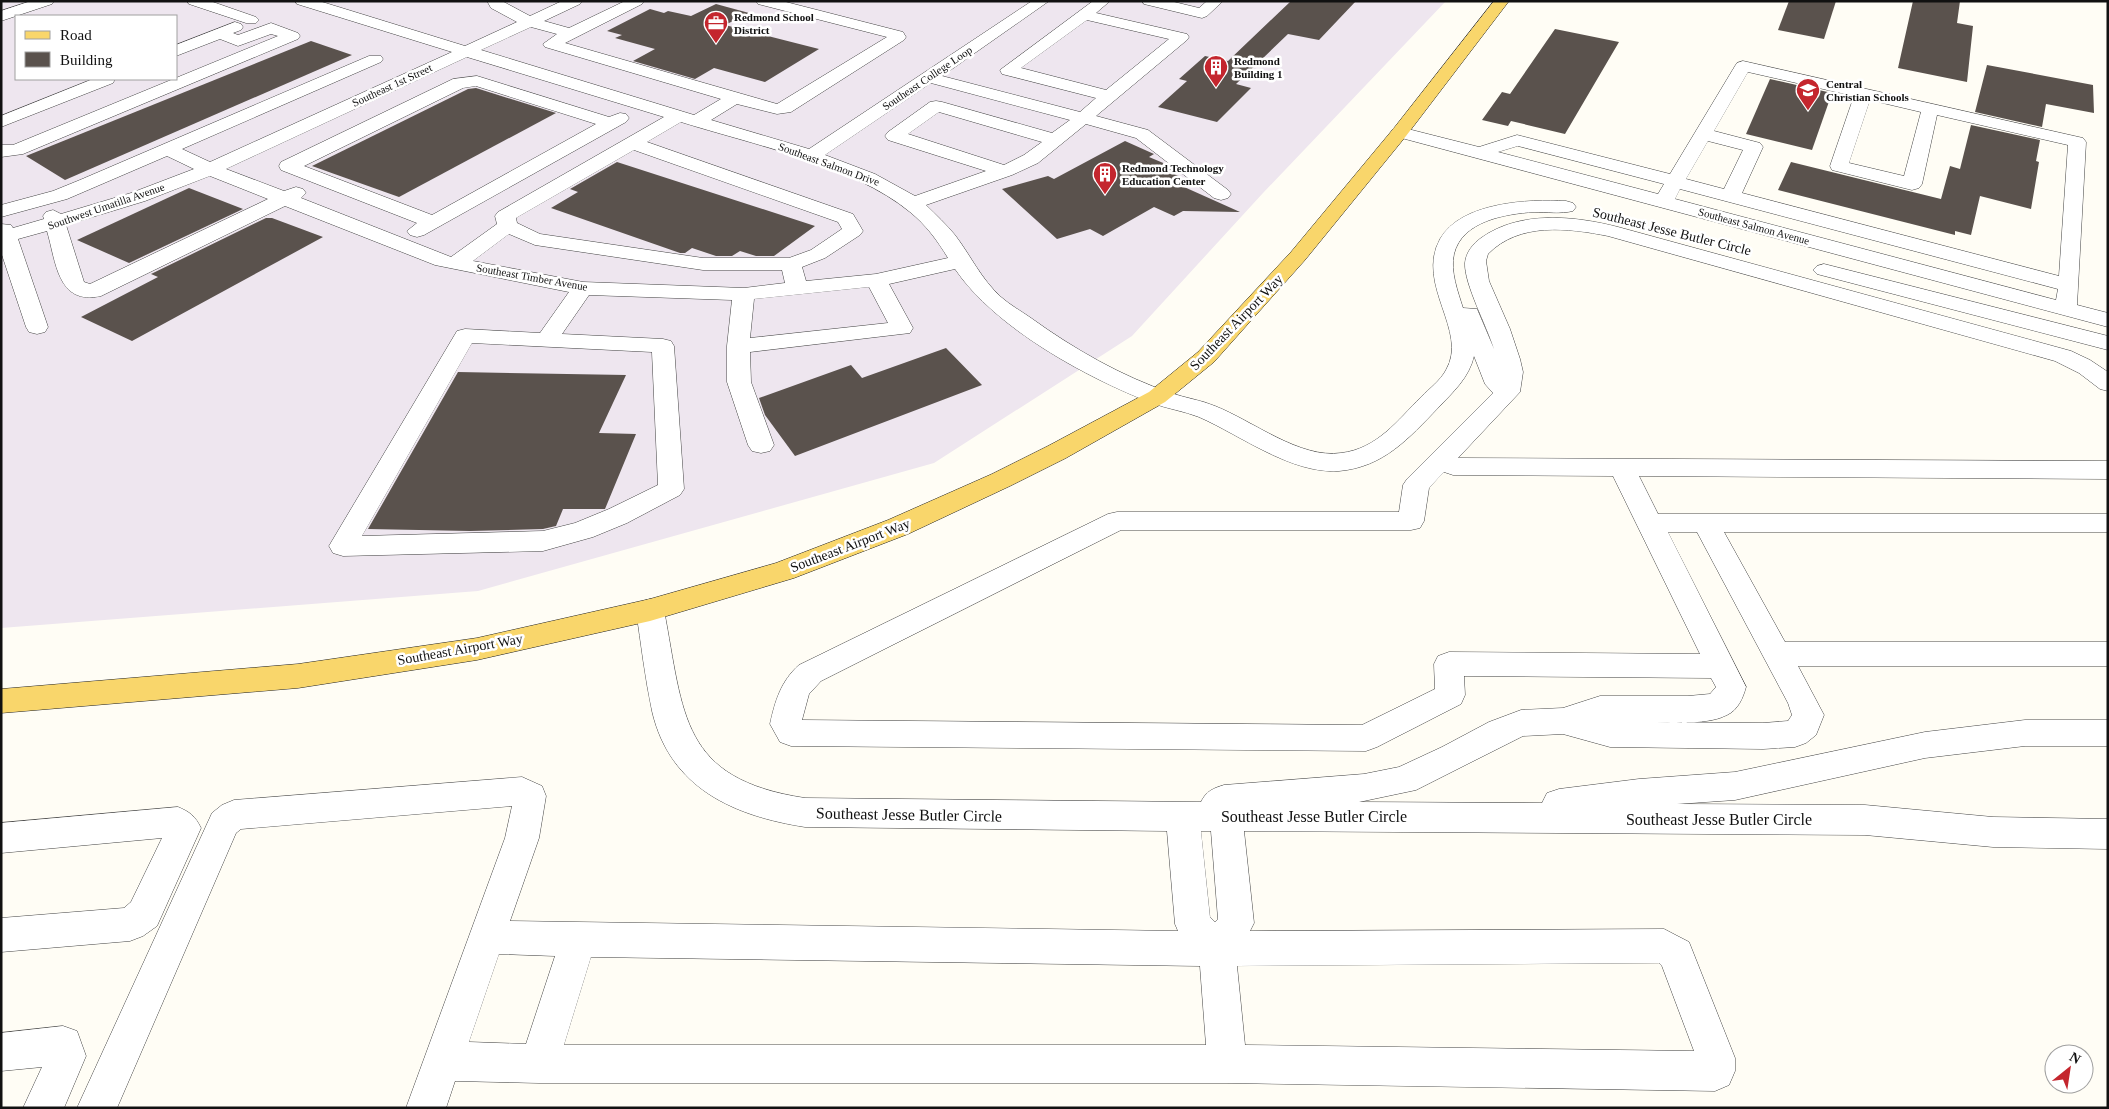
<svg xmlns="http://www.w3.org/2000/svg" width="2109" height="1109" font-family="Georgia,serif">
	<rect width="100%" height="100%" fill="#fffdf5"/>
	<path fill="#eee6ef" fill-rule="evenodd" d="M1,1h1445l-183,192 -131,143 -198,127 -456,128 -477,37zM16,16h160v63h-160z"/>
	<g fill="#5a524d">
		<path d="M1291,1h65l-37,39 -31,-6 -52,50 15,4 -34,34 -59,-15 29,-26 -8,-2 26,-23 23,5z"/>
		<path d="M1789,1h47l-12,38 -46,-9z"/>
		<path d="M1913,1h47l-3,22 16,3 -6,56 -69,-14z"/>
		<path d="M716,4l33,9 -24,12 94,24 -54,33 -51,-14 -19,11 -62,-18 22,-12 -40,-11 7,-3 -15,-4 43,-22 14,4 4,-2 23,5z"/>
		<path d="M1555,29l64,13 -54,92 -54,-13 -3,5 -26,-6 20,-28 8,2z"/>
		<path d="M311,41l41,14 -287,125 -39,-24z"/>
		<path d="M1987,65l106,20 1,28 -48,-9 -4,23 -67,-15z"/>
		<path d="M1770,79l62,14 -20,57 -66,-16z"/>
		<path d="M476,88l80,25 -157,84 -87,-31 156,-77z"/>
		<path d="M1971,125l69,15 -4,21 3,1 -8,47 -51,-13 -9,39 -16,-4v4l-177,-45 13,-28 150,37 9,-33 10,3z"/>
		<path d="M1125,141l29,13 -5,3 19,8 8,6 -4,2 9,4 -8,5 67,30 -57,-1 -9,5 -20,-9 -51,29 -13,-7 -33,10 -55,-50 46,-13 6,3z"/>
		<path d="M617,162l198,64 -41,30h-18l-16,-5 -8,5h-16l-24,-8 -7,5h-5l-129,-45 27,-16 -8,-3z"/>
		<path d="M189,188l54,21 -114,54 -52,-23z"/>
		<path d="M266,218h6l51,19 -191,104 -51,-24 77,-40 -7,-3z"/>
		<path d="M946,348l36,37 -187,71 -30,-41 -6,-17 92,-33 11,13z"/>
		<path d="M458,372l168,3 -27,58 37,1 -31,75h-42l-7,17 -13,3 -73,2 -102,-2z"/>
	</g>
	<g fill="none" stroke-linecap="round" stroke-linejoin="round">
		<g stroke="#444" stroke-width="1">
			<g id="minor">
				<path d="M31,1h23l-2,3 -51,17v-10z"/>
				<path d="M187,1h23l46,16 3,3 -3,3h-10l-57,-19z"/>
				<path d="M295,1h24l146,45 52,-24 -26,-14 -4,-7h15l28,15 32,-15h20l-2,3 -36,17 25,7 56,-27h19l-2,3 -77,39 212,61 110,-67 -129,-33 -2,-3h26l121,31 3,5 -2,3 -113,72 -14,2 -40,-10 -26,16 98,29 223,-148h17l-107,75 138,36 16,-14 -94,-24 -2,-4 93,-69h17l-14,12 91,21 2,3 -2,3 -91,76 52,14 80,60 3,4 -3,4 -7,2 -7,-2 -78,-60 -50,-14 -48,39 -26,12 -86,30c10,10 20,19 29,30 16,21 26,44 46,62 9,8 20,14 30,21 43,31 90,58 140,75 14,5 30,7 44,13 38,15 85,53 126,47 36,-4 57,-33 80,-56 9,-9 19,-16 25,-27 23,-39 -31,-85 -6,-131 21,-37 89,-40 126,-38l7,2 3,4 -3,4c-12,3 -26,1 -39,1 -29,2 -72,9 -80,42 -4,17 4,38 9,54l14,1 17,40c-7,-23 -30,-65 -29,-86 1,-11 8,-19 16,-25 39,-28 94,-22 137,-11l453,124 19,9 18,12v19l-8,-2 -21,-16 -24,-12 -447,-125c-40,-8 -89,-14 -120,18l-2,7 3,20 21,48 10,30 3,13 -3,20 -62,66 650,3v18l-469,-3 19,38h450v18h-384l61,110h323v24h-310l26,49 -8,20 -10,8 -11,4 -32,2 -153,-2 -47,-13 -40,2 -107,54 -57,12 183,1 5,-10 12,-4 80,-10 96,-7 190,-40 100,-12h83v26h-83l-100,12 -190,42 -58,4 188,1 128,12 115,2v30l-115,-2 -128,-12 -621,-4 10,92 -4,8 414,-2 25,13 46,116v13l-6,14 -14,6 -488,-8h-688l-84,-2 -9,27h-40l99,-270 7,-32 -271,23 -5,4 -119,275h-40l135,-295 10,-8 12,-5 288,-23 20,9 4,10 -7,42 -29,83 668,10 -3,-7 -8,-93 -362,-4c-70,-11 -135,-38 -153,-116 -7,-33 -11,-67 -16,-101l4,-8 10,-3 10,3 4,8c20,105 16,169 141,188l396,4c5,-11 13,-14 23,-17l140,-11 35,-7 43,-20 47,-25 32,-12 42,-2 37,-12h88l22,-2 6,-7 -5,-9 -247,-2 1,19 -4,9 -84,43 -11,4 -575,-5 -11,-4 -10,-18c5,-23 11,-43 29,-59l309,-151 9,-2h282l4,-27 4,-6 86,-86 -8,-9 -11,-28c-5,22 -21,36 -36,52 -29,30 -54,59 -99,63 -48,3 -97,-35 -140,-54 -15,-6 -31,-8 -47,-14 -65,-25 -157,-75 -197,-134l-66,15 24,44 -3,5 -160,19 1,30 23,63 -4,6 -9,2 -9,-2 -4,-6 -21,-63v-36l5,-46 -143,-5 -27,39 101,5 8,2 3,5 10,143 -4,6 -53,28 -34,14 -50,14 -200,5 -10,-3 -4,-7 128,-215 8,-2 75,4 29,-41 -134,-27 -150,-59 -184,90c-44,10 -45,-35 -54,-65l-29,8 30,88 -3,5 -8,2 -8,-2 -3,-5 -25,-75v-28l10,1 2,3 31,-9 -1,-3 3,-4 7,-2 8,4 70,-21 63,-24 -27,-13 -100,43 -66,18v-12l52,-14 27,-11 289,-124h12l2,3 -2,3 -199,87 28,13 242,-110 -155,-48zM1087,20l82,19 -63,51 -85,-22zM531,27l26,7 -14,10 2,3 176,52 -27,16 -213,-65zM467,57l197,60 -166,95 -3,4 2,8 -46,33 -150,-59 5,-5 -3,-4 -7,-2 -12,4 -58,-22zM931,83l139,37 -18,13 -110,-31 -6,-1 -6,1 -42,30 -3,4 3,4 98,31 -71,25 -40,-22 -50,-19zM939,112l103,30 -18,13 -20,10 -96,-31zM681,122c70,22 172,43 229,90 16,13 27,28 38,46l-72,16 -70,7 -4,-14 23,-9 35,-23 3,-4 -10,-17 -206,-72zM634,150l204,72 4,7 -31,21 -22,8h-86l-163,-24 -23,-11 -1,-5zM210,176l58,23 -178,85 -6,-2 -18,-57 79,-24zM509,234l26,11 168,25h79l3,13 -41,5 -161,-6 -110,-21zM869,287l19,36 -138,15 4,-39zM472,343l180,9 6,133 -49,24 -34,14 -32,8 -181,5zM1444,472l9,3 160,1 87,178 -251,-2 -11,4 -4,8 1,25 -73,36 -560,-5 7,-26 12,-13 300,-151h290l9,-2 4,-7 5,-33zM1668,532h29l91,171 4,12 -4,6 -25,2 -109,-1c21,0 55,3 73,-7 11,-5 16,-17 19,-28zM1201,831h10l7,88 -3,3 -5,-5zM499,954l56,2 -29,88 -57,-2zM591,957l609,9 6,79h-642zM1659,963l3,3 32,85 -449,-6 -8,-79z"/>
				<path d="M1142,1h28l29,7 8,-7h16l-16,15 -5,2 -58,-14z"/>
				<path d="M235,22l6,2 2,3 -2,3 -8,3 5,2 33,-12 27,10 2,3 -2,3 -275,115 -22,3v-12h12l265,-109 -7,-2 -33,12 -18,-7 -44,17v-11z"/>
				<path d="M1743,61l340,77 3,4 -9,163 31,8v14l-714,-191 -3,-4 3,-4 6,-1 79,20 38,-12 153,39 65,-108 2,-3zM1748,72l106,24 -24,70 2,4 80,20 7,-2 3,-4 15,-69 131,30 -9,131 -317,-83 21,-46 -3,-4 -46,-12zM1870,100l51,12 -17,64 -55,-13zM1708,141l35,9 -19,39 -38,-10zM1518,146l146,38 -6,10 -160,-42zM1680,189l378,100 -2,11 -381,-101z"/>
				<path d="M477,76l132,41 11,-4 6,1 3,4 -3,4 -202,113 -7,2 -7,-2 -3,-4 10,-8 -136,-53 -2,-4 2,-4 172,-83zM476,86l120,38 -164,91 -128,-49 159,-78z"/>
				<path d="M93,79h22l-2,4 -112,44v-11z"/>
				<path d="M1824,264l284,72v14l-291,-76 -4,-4 4,-4z"/>
				<path d="M178,807c12,5 17,9 23,21l-44,98 -14,10 -13,5 -129,11v-34l123,-10 7,-6 31,-64 -161,15v-30z"/>
				<path d="M63,1026l14,5 9,25 -22,52h-41l19,-41 -41,4v-38z"/>
			</g>
		</g>
		<g stroke="#222" stroke-width="1">
			<path id="major" d="M1494,1h15l-103,135 -101,124 -91,102 -49,40 -99,56 -56,28 -102,48 -114,44 -144,43 -173,39 -179,28 -297,25v-24l297,-25 179,-26 173,-39 126,-36 112,-43 104,-46 56,-28 101,-54 49,-40 93,-100 103,-124z"/>
		</g>
		<use href="#minor" fill="#fff" fill-rule="evenodd"/>
		<use href="#major" fill="#f9d66b" fill-rule="evenodd"/>
	</g>
	<defs>
		<g id="office-pin" transform="scale(1.25)"><path d="M0 17L-7.5 6A9.5 9.5 0 1 1 7.5 6Z" fill="#c4262e" stroke="#fff"/><path d="M-6-3h4V-5.5h4V-3h4V5H-6ZM-1-4.5V-3h2v-1.5ZM-6 0V1H6V0Z" fill="#fff"/></g>
		<g id="building-pin" transform="scale(1.25)"><path d="M0 17L-7.5 6A9.5 9.5 0 1 1 7.5 6Z" fill="#c4262e" stroke="#fff"/><path d="M-4-6H4V6H1V3H-1V6H-4ZM-2.5-4.3h1.7v1.8h-1.7ZM.8-4.3h1.7v1.8H.8ZM-2.5-1h1.7V.8h-1.7ZM.8-1h1.7V.8H.8Z" fill="#fff"/></g>
		<g id="school-pin" transform="scale(1.25)"><path d="M0 17L-7.5 6A9.5 9.5 0 1 1 7.5 6Z" fill="#c4262e" stroke="#fff"/><path d="M0-5L7-2L0 1L-7-2ZM-4 1L0 2.5L4 1V4Q0 6-4 4Z" fill="#fff"/></g>
	</defs>
	<g fill-rule="evenodd">
		<use href="#office-pin" x="716" y="23"/>
		<use href="#building-pin" x="1216" y="67"/>
		<use href="#school-pin" x="1808" y="90"/>
		<use href="#building-pin" x="1105" y="174"/>
	</g>
	<g text-anchor="middle" stroke-width="5" stroke-linejoin="round" paint-order="stroke">
		<g font-size="11" font-weight="bold" fill="#111" stroke="#fff" text-anchor="start">
			<text x="734" y="21">Redmond School<tspan x="734" dy="13">District</tspan></text>
			<text x="1234" y="65">Redmond<tspan x="1234" dy="13">Building 1</tspan></text>
			<text x="1826" y="88">Central<tspan x="1826" dy="13">Christian Schools</tspan></text>
			<text x="1122" y="172">Redmond Technology<tspan x="1122" dy="13">Education Center</tspan></text>
		</g>
		<g font-size="11" fill="#111" stroke="#fff">
			<text transform="translate(927 78) rotate(-34)" y="4">Southeast College Loop</text>
			<text transform="translate(392 85) rotate(-25)" y="4">Southeast 1st Street</text>
			<text transform="translate(829 164) rotate(20)" y="4">Southeast Salmon Drive</text>
			<text transform="translate(106 206) rotate(-19)" y="4">Southwest Umatilla Avenue</text>
			<text transform="translate(1754 226) rotate(15)" y="4">Southeast Salmon Avenue</text>
			<text transform="translate(532 277) rotate(10)" y="4">Southeast Timber Avenue</text>
		</g>
		<g font-size="14" fill="#111" stroke="#fff">
			<text transform="translate(1672 231) rotate(14)" y="5">Southeast Jesse Butler Circle</text>
			<text transform="translate(1236 322) rotate(-46)" y="5">Southeast Airport Way</text>
			<text transform="translate(850 545) rotate(-21)" y="5">Southeast Airport Way</text>
			<text transform="translate(460 649) rotate(-10)" y="5">Southeast Airport Way</text>
		</g>
		<g font-size="16" fill="#111" stroke="#fff">
			<text transform="translate(909 814) rotate(1)" y="6">Southeast Jesse Butler Circle</text>
			<text x="1314" y="822">Southeast Jesse Butler Circle</text>
			<text x="1719" y="825">Southeast Jesse Butler Circle</text>
		</g>
	</g>
	<rect width="2109" height="1109" fill="none" stroke="#111111" stroke-width="5"/>
	<rect x="15" y="15" width="162" height="65" fill="#ffffff" stroke="#a0a0a0"/>
	<rect x="25" y="31" width="25" height="8" fill="#f9d66b" stroke="#a0a0a0"/>
	<text x="60" y="40" font-size="15" fill="#111111">Road</text>
	<rect x="25" y="52" width="25" height="15" fill="#5a524d" stroke="#a0a0a0"/>
	<text x="60" y="65" font-size="15" fill="#111111">Building</text>
	<g transform="translate(2069 1069) rotate(30)"><circle r="24" fill="#ffffff" stroke="#a0a0a0"/>
	<path d="M0-4L9 19L0 12L-9 19Z" fill="#c4262e"/>
	<text y="-8" font-size="14" font-weight="bold" text-anchor="middle" fill="#111111">N</text>
	</g>
</svg>
